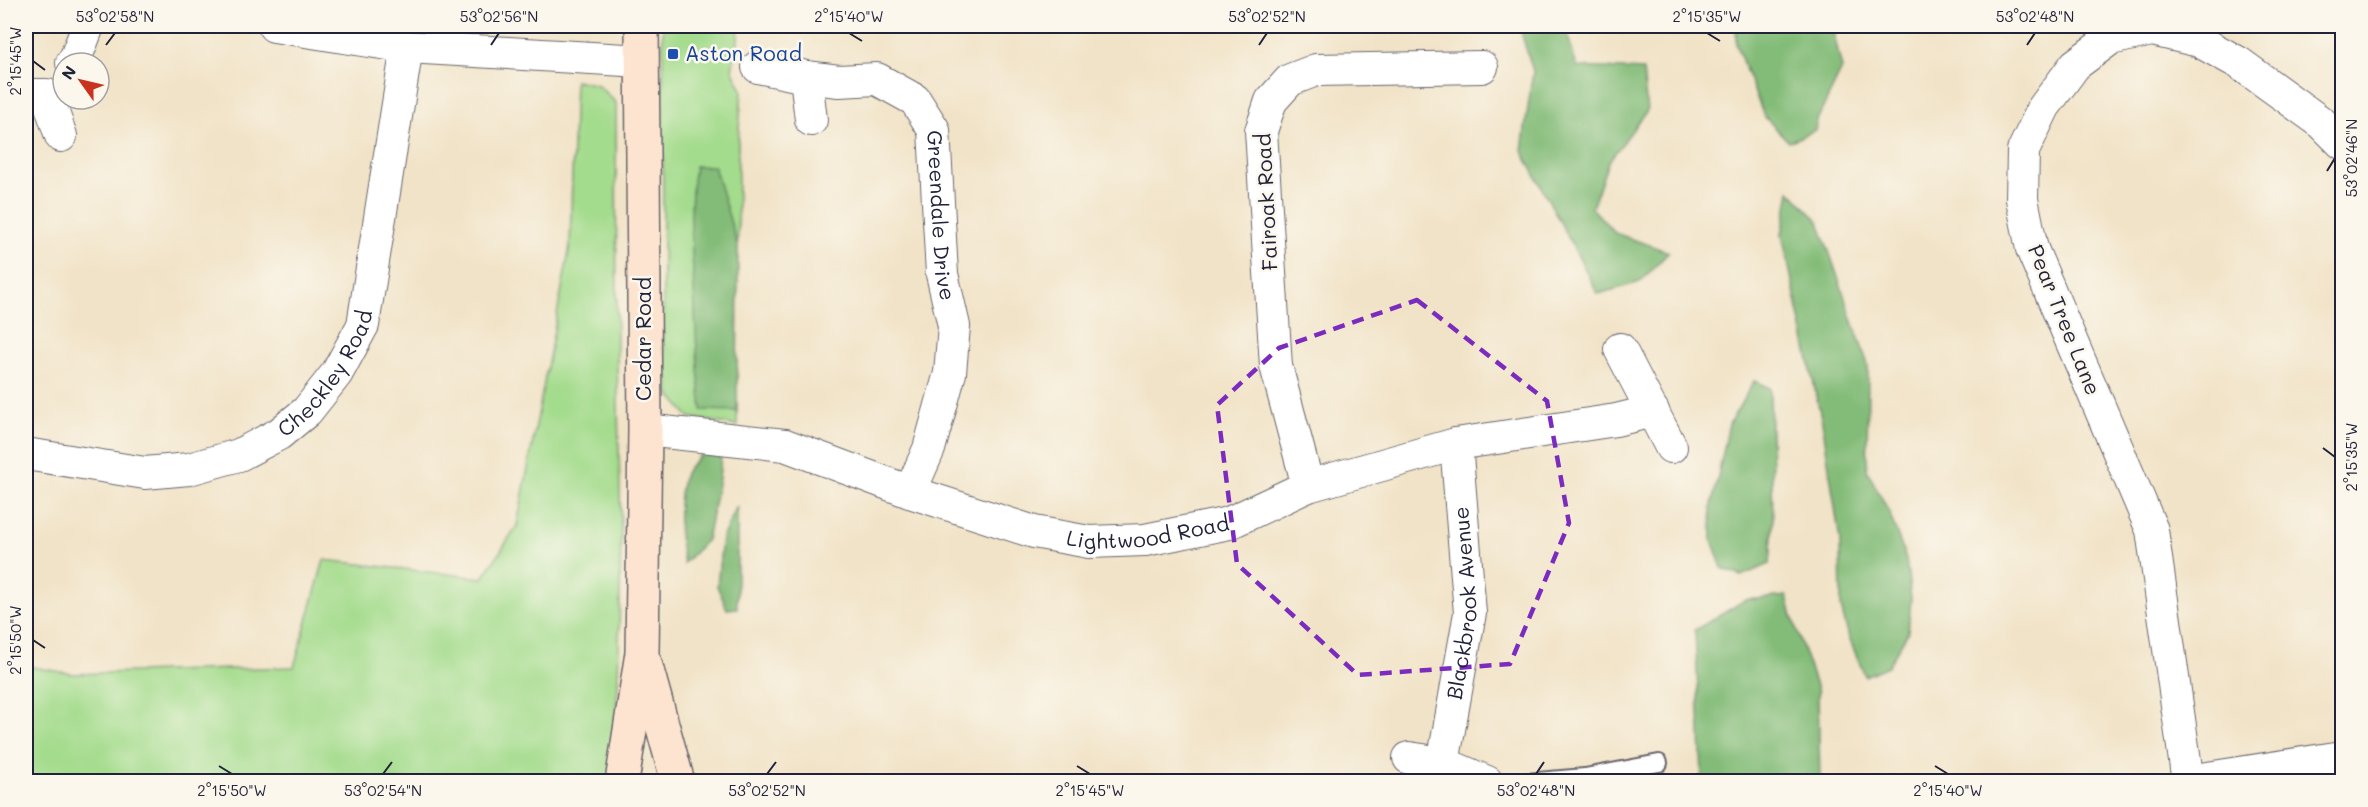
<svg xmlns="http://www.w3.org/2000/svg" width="2368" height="807" font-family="Mali,sans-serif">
	<rect width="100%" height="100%" fill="#fbf7ec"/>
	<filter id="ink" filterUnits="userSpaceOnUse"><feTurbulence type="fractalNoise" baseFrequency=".0167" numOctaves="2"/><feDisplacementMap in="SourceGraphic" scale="12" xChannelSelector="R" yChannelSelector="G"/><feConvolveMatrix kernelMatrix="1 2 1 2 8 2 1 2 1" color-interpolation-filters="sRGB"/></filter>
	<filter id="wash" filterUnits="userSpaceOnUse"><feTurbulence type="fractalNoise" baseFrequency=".008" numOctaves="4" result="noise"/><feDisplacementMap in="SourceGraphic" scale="24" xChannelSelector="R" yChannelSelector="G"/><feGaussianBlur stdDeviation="1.35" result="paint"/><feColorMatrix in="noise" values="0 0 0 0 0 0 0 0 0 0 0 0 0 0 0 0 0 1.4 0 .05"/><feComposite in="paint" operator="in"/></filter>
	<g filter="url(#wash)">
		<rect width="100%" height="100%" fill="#f1e3c7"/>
		<g fill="#a4dc8d" stroke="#637f64" stroke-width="1.5">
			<path d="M663,26h75v14l-6,29 10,21 -4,52 -1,284 -48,-9 -19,-22 -7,-54z"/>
			<path d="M575,80l23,5 18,18 1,259 4,172 -3,153 -9,94h-583v-115l47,8 221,-7 30,-107 159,18 34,-52 53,-280z"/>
		</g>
		<g fill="#83bc78" stroke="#526f5a" stroke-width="1.5">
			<path d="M1519,26h46l12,41 66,3 4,41 -39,51 -16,46 23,25 54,19 -29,30 -42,12 -76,-144 11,-79z"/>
			<path d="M1736,26h96l10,43 -25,51 -2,10 -26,12 -25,-26 -28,-71z"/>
			<path d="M695,166h19l24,81 -1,164 -35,-1c-5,-40 -6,-79 -8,-120 -2,-41 -6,-83 1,-124z"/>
			<path d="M1790,191l29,31 49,143 -1,105 22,42 17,47 5,40 -3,33 -20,34 -23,10 -16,-38 -8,-31 -1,-66 -17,-114 -41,-193z"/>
			<path d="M1754,381l16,7 3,133 -3,43 -29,12 -19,-8 -10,-28 -1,-31 18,-85z"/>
			<path d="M702,454l19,3 -2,22 -12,61 -23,23c-6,-23 -8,-64 0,-87 2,-8 12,-16 18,-22z"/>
			<path d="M737,506v102l-10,1 -10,-23 5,-48z"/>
			<path d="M1787,596l4,17 27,79 2,89h-126l8,-6 -7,-145 50,-30z"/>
		</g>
	</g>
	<g filter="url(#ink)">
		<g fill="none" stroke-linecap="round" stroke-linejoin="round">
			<g stroke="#6a666c" stroke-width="20">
				<path id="lane" d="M1526,782l59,-5 74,-14"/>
			</g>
			<g stroke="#6a666c" stroke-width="34">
				<g id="street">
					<path d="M274,26l133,21 235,14"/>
					<path d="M72,63l4,-6 12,-31"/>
					<path id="s1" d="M758,67l48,10 33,4 38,-2 38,21 19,30 8,144 12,52 -4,47 -21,76 -19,43"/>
					<path d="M806,77l5,43"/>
					<path d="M26,95h21l14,41"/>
					<path d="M1620,349l51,98"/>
					<path id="s2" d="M645,430l140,15 125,47 124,40 55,10 56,-2 84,-17 79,-37 148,-42 160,-24 37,-9"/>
					<path id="s3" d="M26,454l119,19 44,-4 50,-14 40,-21 28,-23 30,-38 26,-48 44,-278"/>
					<path d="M1308,486l-32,-120 -15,-235 10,-30 19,-21 26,-10 166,-3"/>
					<path d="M1409,758l34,5 44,19"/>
					<path id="s4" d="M1443,763l27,-150 -14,-169"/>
					<path d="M2188,781l154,-24"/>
					<path d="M2188,782l-36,-252 -120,-281 -10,-50 1,-48 21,-44 31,-42 35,-26 42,-9 47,11 40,22 83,60 20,20"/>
				</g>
			</g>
			<g stroke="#6a666c" stroke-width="36">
				<g id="secondary">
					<path d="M645,663l33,119"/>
					<path d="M622,782l20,-129 3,-223 -3,-404"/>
				</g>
			</g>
			<use href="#lane" stroke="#fff" stroke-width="16"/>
			<use href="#street" stroke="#fff" stroke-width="32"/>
			<use href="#secondary" stroke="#fde4d0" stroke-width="33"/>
		</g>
	</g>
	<path fill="none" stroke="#7b2cbf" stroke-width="4.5" stroke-dasharray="12 8" stroke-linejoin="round" d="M1417,300l130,101 22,122 -59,141 -152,11 -121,-111 -20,-159 62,-57z"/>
	<path fill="none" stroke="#22223b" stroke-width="2" d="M849,33l13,8M1707,33l13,8M106,45l9,-12M491,45l8,-12M1259,45l8,-12M2027,45l8,-12M33,61l12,9M2327,171l8,-13M2323,448l12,9M33,640l12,8M219,766l13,8M1077,766l13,8M1935,766l13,8M383,774l9,-12M767,774l9,-12M1536,774l8,-12"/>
	<rect fill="#1a4fb4" stroke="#fbf7ec" stroke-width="2" x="667" y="48" width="12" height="12" rx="3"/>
	<g text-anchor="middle" stroke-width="5" stroke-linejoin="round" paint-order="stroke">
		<g font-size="21" fill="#164399" stroke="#fbf7ec" text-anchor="start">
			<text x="685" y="61">Aston Road</text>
		</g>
		<g font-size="21" fill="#22223b" stroke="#fbf7ec">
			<text transform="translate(1267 202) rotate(-93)" y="7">Fairoak Road</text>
			<text dy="7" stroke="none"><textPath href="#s1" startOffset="285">Greendale Drive</textPath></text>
			<text transform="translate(2064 320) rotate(68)" y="7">Pear Tree Lane</text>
			<text transform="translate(644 339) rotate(-90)" y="7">Cedar Road</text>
			<text dy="7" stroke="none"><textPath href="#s3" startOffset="340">Checkley Road</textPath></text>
			<text dy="7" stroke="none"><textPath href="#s2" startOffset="520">Lightwood Road</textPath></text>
			<text dy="7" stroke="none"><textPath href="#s4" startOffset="162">Blackbrook Avenue</textPath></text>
		</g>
	</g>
	<rect width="2368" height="807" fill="none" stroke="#fbf7ec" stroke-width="66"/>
	<g transform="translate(81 81) rotate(304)"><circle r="28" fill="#fbf7ec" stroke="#a4a2a5" stroke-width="1.5"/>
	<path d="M0-4.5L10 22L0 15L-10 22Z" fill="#c8321e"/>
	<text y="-9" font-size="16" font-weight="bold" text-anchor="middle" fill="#22223b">N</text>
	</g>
	<rect x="33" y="33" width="2302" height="741" fill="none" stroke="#22223b" stroke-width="2"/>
	<g font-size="15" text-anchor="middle" fill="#22223b">
		<text x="115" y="22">53°02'58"N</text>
		<text x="499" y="22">53°02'56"N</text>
		<text x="849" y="22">2°15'40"W</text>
		<text x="1267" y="22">53°02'52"N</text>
		<text x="1707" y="22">2°15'35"W</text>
		<text x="2035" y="22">53°02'48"N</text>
		<text transform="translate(16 61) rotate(-90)" y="5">2°15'45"W</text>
		<text transform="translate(2352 158) rotate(-90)" y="5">53°02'46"N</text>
		<text transform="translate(2352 457) rotate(-90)" y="5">2°15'35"W</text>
		<text transform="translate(16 640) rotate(-90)" y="5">2°15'50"W</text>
		<text x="232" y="796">2°15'50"W</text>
		<text x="383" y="796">53°02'54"N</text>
		<text x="767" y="796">53°02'52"N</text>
		<text x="1090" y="796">2°15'45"W</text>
		<text x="1536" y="796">53°02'48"N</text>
		<text x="1948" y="796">2°15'40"W</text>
	</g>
</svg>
